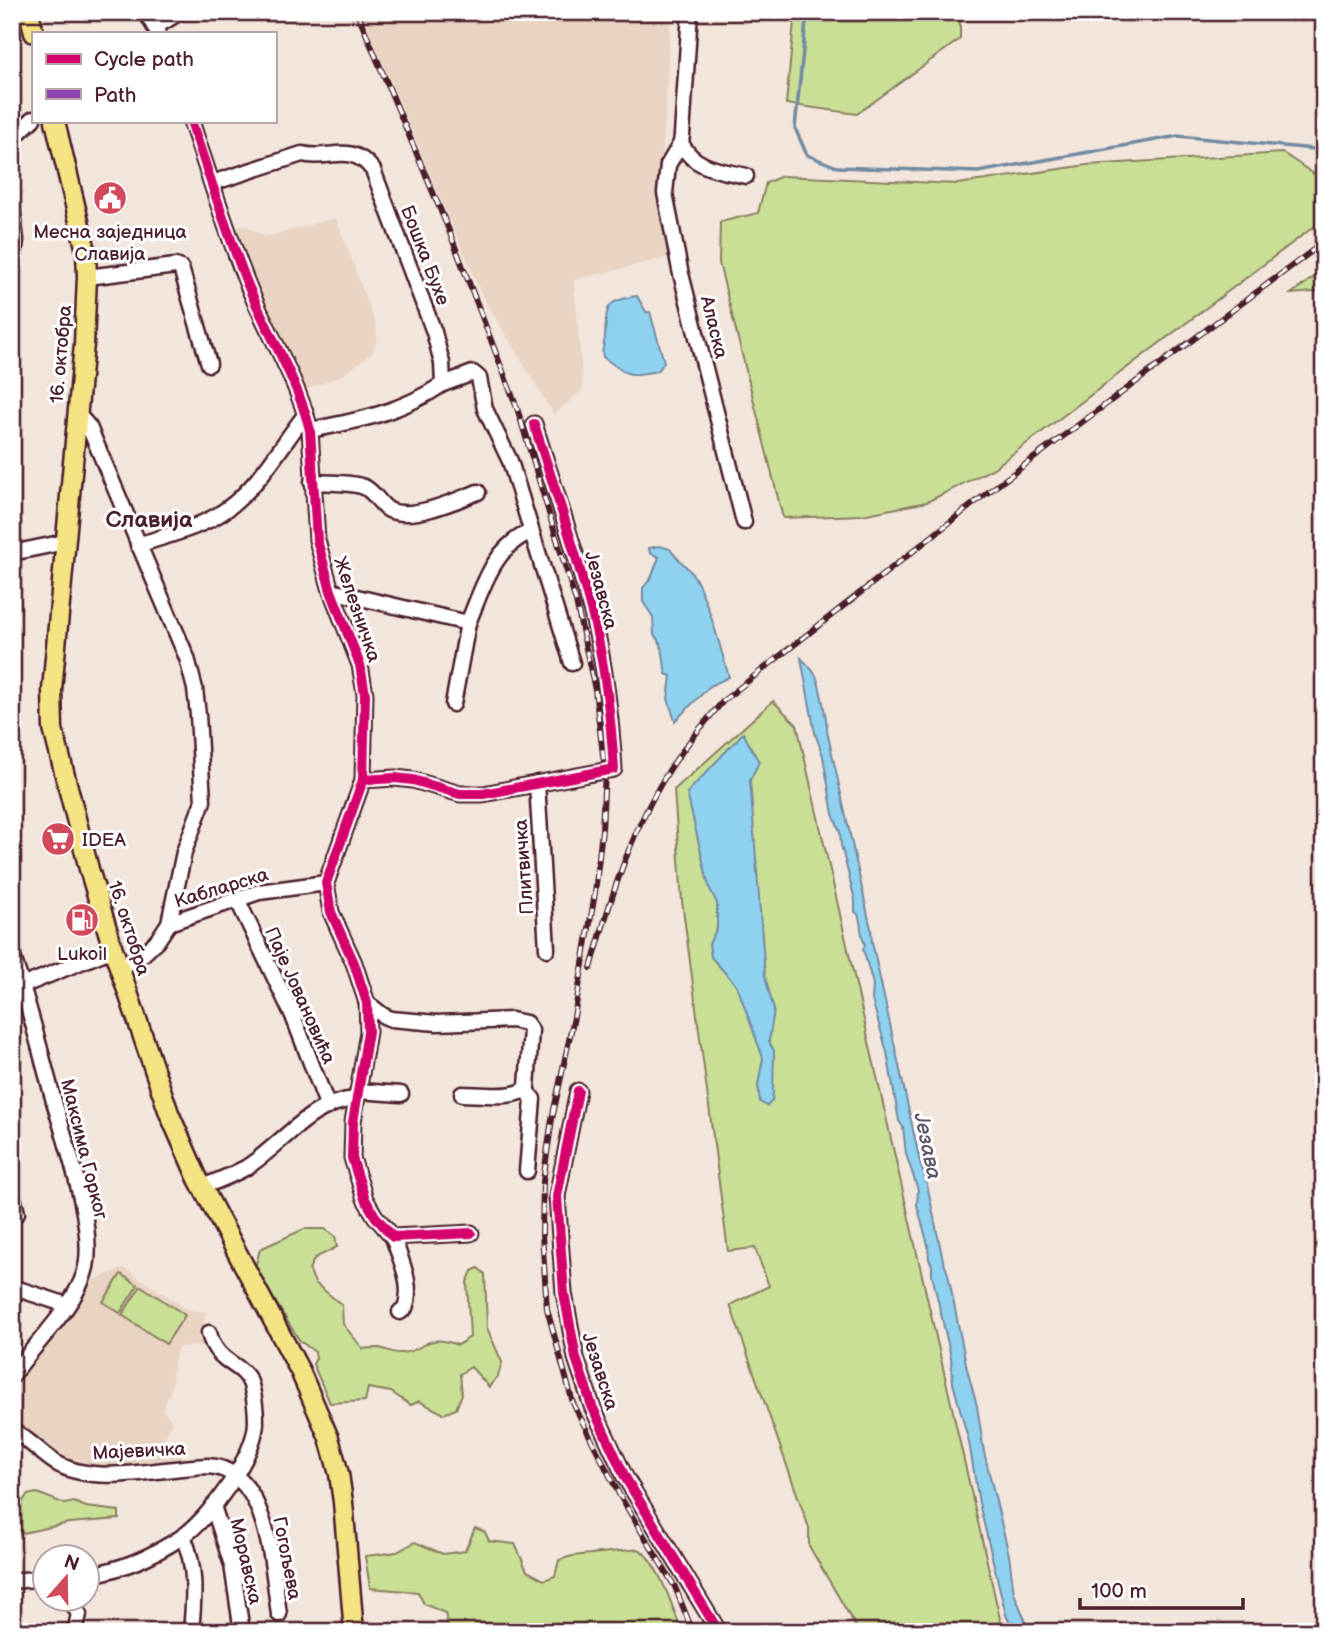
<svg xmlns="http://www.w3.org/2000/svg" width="1336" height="1644" font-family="'Balsamiq Sans',sans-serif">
	<rect width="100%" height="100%" fill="#f2e5db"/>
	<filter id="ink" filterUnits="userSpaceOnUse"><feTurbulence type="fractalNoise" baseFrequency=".0143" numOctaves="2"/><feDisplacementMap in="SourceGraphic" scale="14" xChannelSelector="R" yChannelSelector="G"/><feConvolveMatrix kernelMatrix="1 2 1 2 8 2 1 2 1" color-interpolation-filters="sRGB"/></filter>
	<g filter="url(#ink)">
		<g fill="#e9d3c2">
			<path d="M361,12h310l-10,168 13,76 -100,24 9,109 -29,26 -72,-120z"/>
			<path d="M336,218l40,107 1,14 -5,14 -31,23 -39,15 -63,-139 -7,-25 15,-1 18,11z"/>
			<path d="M124,1268l64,42 18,2 -3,15 3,19 -28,1 -5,18 -1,21 -9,24 9,11 -9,21 24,18 -68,8 -38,-4 -19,-7 -50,-35v-39l10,-15 69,-87z"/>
		</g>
		<g fill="#c8df95" stroke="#897f60" stroke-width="2">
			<path d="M795,12h165v27l-103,75 -71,-10z"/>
			<path d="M1283,153l41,28v38l-330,249 -67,34 -65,13 -79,3 -64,-255 1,-41 38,-9 8,-30 16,-7 176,8 129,-19z"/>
			<path d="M1324,270v21l-33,3z"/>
			<path d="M773,701l24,24 206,907h-144l-50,-86v-18l-79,-223 39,-19 -14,-38 -27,3 -46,-350 -8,-111z"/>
			<path d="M304,1229h21l10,7 2,11 -22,11 -6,11 6,14 27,22 1,19 20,25c5,-1 11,-1 16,-1 7,1 15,6 22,5 27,-2 21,-21 57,-8l12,-8 -3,-55 5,-11 6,-3 7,6 2,54 15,34 -4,14 -9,11 -18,-20 -11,7 2,20 -6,15 -12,5 -25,-13 -8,4 -20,-13 -23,-4 -3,13 -35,2 -17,-39 3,-6 -1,-6 -15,-11 -9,-14 -36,-59 5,-19z"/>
			<path d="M121,1274l17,11 -18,28 -17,-11z"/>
			<path d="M141,1286l44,29 -19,29 -44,-29z"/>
			<path d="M37,1493l28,11 9,-2 12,5 33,4v8l-50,4 -51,11 -3,-12h-3v-16l10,-3 5,-8z"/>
			<path d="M475,1528l10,4 4,9 26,3 12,27 17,9 11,-4 4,-16 13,-4 67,-7c20,14 34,59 43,83h-233l-4,-19 -21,-9 -6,-12 -48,-4 -5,-32 32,-4 18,-10 28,12 22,-3z"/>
		</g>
		<g fill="#8fd2f0" stroke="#738aa1" stroke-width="2">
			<path d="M637,296l9,16h4l14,50 -6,9c-32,6 -28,5 -55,-14 -2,-9 2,-13 2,-21 2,-30 -1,-35 32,-40z"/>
			<path d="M660,546l10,3c7,11 19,18 25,29 16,31 24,66 34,99l-19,9 -35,35 -7,-22 3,-23 -5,-2c-3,-14 -1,-29 -12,-39l-1,-18 -10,-15v-14l8,-10 8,-21 -9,-4 -1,-5z"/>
			<path d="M801,658c5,5 12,12 15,18 3,5 12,49 11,55l44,198 1,13 48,220 6,18 17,80 5,14 19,95 10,37 7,46 25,103 5,38 16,39h-16l-8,-17 -27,-112 -10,-61 -16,-59 -2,-26 -19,-82v-10l-3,-6 -1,-14 -11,-40 1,-15 -12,-36 -3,-27 -4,-6 -12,-69 -15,-52 1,-16 -10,-35 2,-4c-5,-11 -3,-20 -7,-31l-3,-2v-12l-14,-55 -1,-13 -7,-18 -10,-58 -8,-23z"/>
			<path d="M743,733l16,29 -9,18 15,196 9,34 -5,31 5,10 -1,41 -1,9 -5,5 -7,-4 -2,-17 5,-27 -26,-72 -26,-29 -2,-13 8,-16v-25l-8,-16 -22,-94z"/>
		</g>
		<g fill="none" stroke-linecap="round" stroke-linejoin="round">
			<path stroke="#738aa1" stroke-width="3.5" d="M807,12l-12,116 12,27 30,12 141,5 200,-36 146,14"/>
			<g stroke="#4a1f2b" stroke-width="19">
				<g id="minor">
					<path d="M146,12l12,21"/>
					<path d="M690,12l-8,123 -1,8 -13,22 -3,28 15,77 64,252"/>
					<path d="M155,27l25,-15"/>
					<path d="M191,121c18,54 35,109 56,162 20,49 50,95 63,147l7,110 14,51 29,74 5,29 -2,86 -37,103 5,29 23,51 13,40 1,29 -15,90 -1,36 13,41 10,17 18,21 78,-4"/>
					<path d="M12,139l21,-20"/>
					<path d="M681,143c13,26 39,27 65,33"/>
					<path d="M212,183l90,-29c28,7 49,-13 71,16l61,162 8,31 1,21c-41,28 -85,37 -133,46"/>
					<path d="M12,207l4,33 -4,29"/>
					<path d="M87,277l89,-11 5,2 28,96"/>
					<path d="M443,384l30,-11 6,5 6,31 25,52 62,202"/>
					<path d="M76,412l13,15 98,231 8,31 3,26 5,86 -19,51 -15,71 -12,18 -14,13 -23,14"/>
					<path d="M312,482c13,1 44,0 54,6 9,5 14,17 23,22 23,11 68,-10 89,-18"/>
					<path d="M138,545c30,-10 63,-17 89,-36 33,-24 54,-64 79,-95"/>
					<path d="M12,553l53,-11"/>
					<path d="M331,591l137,32c14,-33 25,-76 62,-91"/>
					<path d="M453,704l15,-81"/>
					<path d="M363,780l32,-2 18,2 47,14h23l131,-25c-3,-48 -8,-96 -19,-144 -17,-68 -40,-135 -61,-201"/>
					<path d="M537,783l10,166"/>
					<path d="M237,899l56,117 35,91"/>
					<path d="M169,923l90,-31 67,-9"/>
					<path d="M12,954c16,47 28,96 41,144 12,43 44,132 32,173 -10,36 -51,73 -73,105"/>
					<path d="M12,990l101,-41"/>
					<path d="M367,1003l17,13 7,3 46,4 75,-3 14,3 5,7 -4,57c-10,13 -48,7 -65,7"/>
					<path d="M525,1090l8,9 -6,72"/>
					<path d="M358,1091l43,3"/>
					<path d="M578,1091l-21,105 7,97 12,65 16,48 33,71 94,155"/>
					<path d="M202,1187c15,-6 31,-12 45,-20 36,-23 63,-65 109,-68"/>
					<path d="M12,1194l5,19"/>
					<path d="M393,1237c7,22 21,48 12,71l-5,4"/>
					<path d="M12,1287l55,18"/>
					<path d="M12,1430c16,9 29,23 44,33 41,24 107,4 152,3 61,3 64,102 71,148"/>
					<path d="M213,1506l19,59 9,60"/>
					<path d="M183,1536c14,32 11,62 8,96"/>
					<path d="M88,1575c33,-5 65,-19 94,-38 27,-18 73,-81 74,-115 0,-11 -2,-26 -5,-37 -7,-23 -34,-19 -42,-52"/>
					<path d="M12,1581l34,-3"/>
					<path d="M69,1598l10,16 -4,18"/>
				</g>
			</g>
			<g stroke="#4a1f2b" stroke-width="23">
				<g id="major">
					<path d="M29,12l5,21"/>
					<path d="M55,121l31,130 1,26 -3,67 -32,346 1,39 36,140 24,80 56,164 29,66 102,192 29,67 10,36 4,28 11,130"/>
				</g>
			</g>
			<use href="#minor" stroke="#fff" stroke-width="14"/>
			<use href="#major" stroke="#f4e382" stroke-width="18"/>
			<g stroke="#4a1f2b" stroke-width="6">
				<g id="rail">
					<path d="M357,12l91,216 69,180 59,194 19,88 10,81 -3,59 -7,63 -21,124 -22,102 -9,62 -1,53 5,75 26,94 47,93 55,91 18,45"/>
					<path d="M591,968c18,-64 37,-129 71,-186 17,-30 40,-56 62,-82l263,-207 337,-251"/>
				</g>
			</g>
			<use href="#rail" stroke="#fff" stroke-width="3.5" stroke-dasharray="10" stroke-linecap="butt"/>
			<path stroke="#8e44ad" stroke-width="9" stroke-dasharray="18 9" stroke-linecap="butt" d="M12,207l4,33 -4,29"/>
			<g stroke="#fff" stroke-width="15">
				<g id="cycleway">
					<path d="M191,121c18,54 35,109 56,162 20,49 50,95 63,147l7,110 14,51 29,74 5,29 -2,86 -37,103 5,29 23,51 13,40 1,29 -15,90 -1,36 13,41 10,17 18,21 78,-4"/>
					<path d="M363,780l32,-2 18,2 47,14h23l131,-25c-3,-48 -8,-96 -19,-144 -17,-68 -40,-135 -61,-201"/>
					<path d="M578,1091l-21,105 7,97 12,65 16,48 33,71 94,155"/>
				</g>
			</g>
			<use href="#cycleway" stroke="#d6006c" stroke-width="10"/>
		</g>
	</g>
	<defs>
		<g id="civic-disc" transform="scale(1.75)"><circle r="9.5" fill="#d1495b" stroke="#fff"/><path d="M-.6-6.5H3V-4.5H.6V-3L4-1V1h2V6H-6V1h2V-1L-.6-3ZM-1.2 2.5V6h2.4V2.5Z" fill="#fff"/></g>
		<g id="supermarket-disc" transform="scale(1.75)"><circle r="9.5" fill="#d1495b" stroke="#fff"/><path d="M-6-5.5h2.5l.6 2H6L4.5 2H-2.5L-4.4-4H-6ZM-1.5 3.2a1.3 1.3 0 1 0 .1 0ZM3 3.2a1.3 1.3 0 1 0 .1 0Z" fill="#fff"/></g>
		<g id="fuel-disc" transform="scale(1.75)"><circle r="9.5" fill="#d1495b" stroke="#fff"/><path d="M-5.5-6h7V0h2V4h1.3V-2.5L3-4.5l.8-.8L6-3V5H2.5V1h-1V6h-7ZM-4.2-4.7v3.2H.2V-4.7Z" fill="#fff"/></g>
	</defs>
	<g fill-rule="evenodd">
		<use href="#civic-disc" x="110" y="198"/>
		<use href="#supermarket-disc" x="58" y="839"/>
		<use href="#fuel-disc" x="82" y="920"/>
	</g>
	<g text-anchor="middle" stroke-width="6" stroke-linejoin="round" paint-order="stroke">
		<g font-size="19" fill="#4a1f2b" stroke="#fff">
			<text x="110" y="238">Месна заједница<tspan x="110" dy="22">Славија</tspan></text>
			<text x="82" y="846" text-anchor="start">IDEA</text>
			<text x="82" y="960">Lukoil</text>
		</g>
		<g font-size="19" fill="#4a1f2b" stroke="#fff">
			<text transform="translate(426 255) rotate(69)" y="7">Бошка Бухе</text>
			<text transform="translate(715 327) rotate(76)" y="7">Аласка</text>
			<text transform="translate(60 354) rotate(-85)" y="7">16. октобра</text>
			<text transform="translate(602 590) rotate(75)" y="7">Језавска</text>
			<text transform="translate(358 609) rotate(71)" y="7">Железничка</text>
			<text transform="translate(523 867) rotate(-94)" y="7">Плитвичка</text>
			<text transform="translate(221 887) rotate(-17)" y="7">Кабларска</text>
			<text transform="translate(130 928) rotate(72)" y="7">16. октобра</text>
			<text transform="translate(301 995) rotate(66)" y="7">Паје Јовановића</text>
			<text transform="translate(85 1149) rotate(76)" y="7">Максима Горког</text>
			<text transform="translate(601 1371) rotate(72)" y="7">Језавска</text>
			<text transform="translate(139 1450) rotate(-3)" y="7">Мајевичка</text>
			<text transform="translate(288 1558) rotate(79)" y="7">Гогољева</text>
			<text transform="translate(247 1561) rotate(77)" y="7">Моравска</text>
		</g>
		<g font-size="21" font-style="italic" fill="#5f5566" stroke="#fff">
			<text transform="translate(928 1146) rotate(78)" y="7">Језава</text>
		</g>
		<g font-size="23" font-weight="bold" fill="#4a1f2b" stroke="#fff">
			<text x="149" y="527">Славија</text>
		</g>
	</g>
	<rect width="1336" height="1644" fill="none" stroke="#fff" stroke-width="42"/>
	<rect x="21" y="21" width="1294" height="1602" fill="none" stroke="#4a1f2b" stroke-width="2.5" filter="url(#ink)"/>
	<rect x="32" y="32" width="245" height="91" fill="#ffffff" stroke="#b7a5aa" stroke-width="2"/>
	<rect x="46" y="54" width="35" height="10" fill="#d6006c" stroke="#b7a5aa" stroke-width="2"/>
	<text x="94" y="66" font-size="21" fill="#4a1f2b">Cycle path</text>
	<rect x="46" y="89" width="35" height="10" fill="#8e44ad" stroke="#b7a5aa" stroke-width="2"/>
	<text x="94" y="102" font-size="21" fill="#4a1f2b">Path</text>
	<g transform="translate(66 1578) rotate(20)"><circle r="33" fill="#ffffff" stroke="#b7a5aa" stroke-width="2"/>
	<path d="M0-5L12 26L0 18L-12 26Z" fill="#d1495b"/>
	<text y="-10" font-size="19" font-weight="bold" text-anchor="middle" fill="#4a1f2b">N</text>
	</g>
	<path d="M1080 1598v10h163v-10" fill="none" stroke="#4a1f2b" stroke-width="3.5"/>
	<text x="1091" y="1598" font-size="21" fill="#4a1f2b" stroke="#ffffff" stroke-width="5" paint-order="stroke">100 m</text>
</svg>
